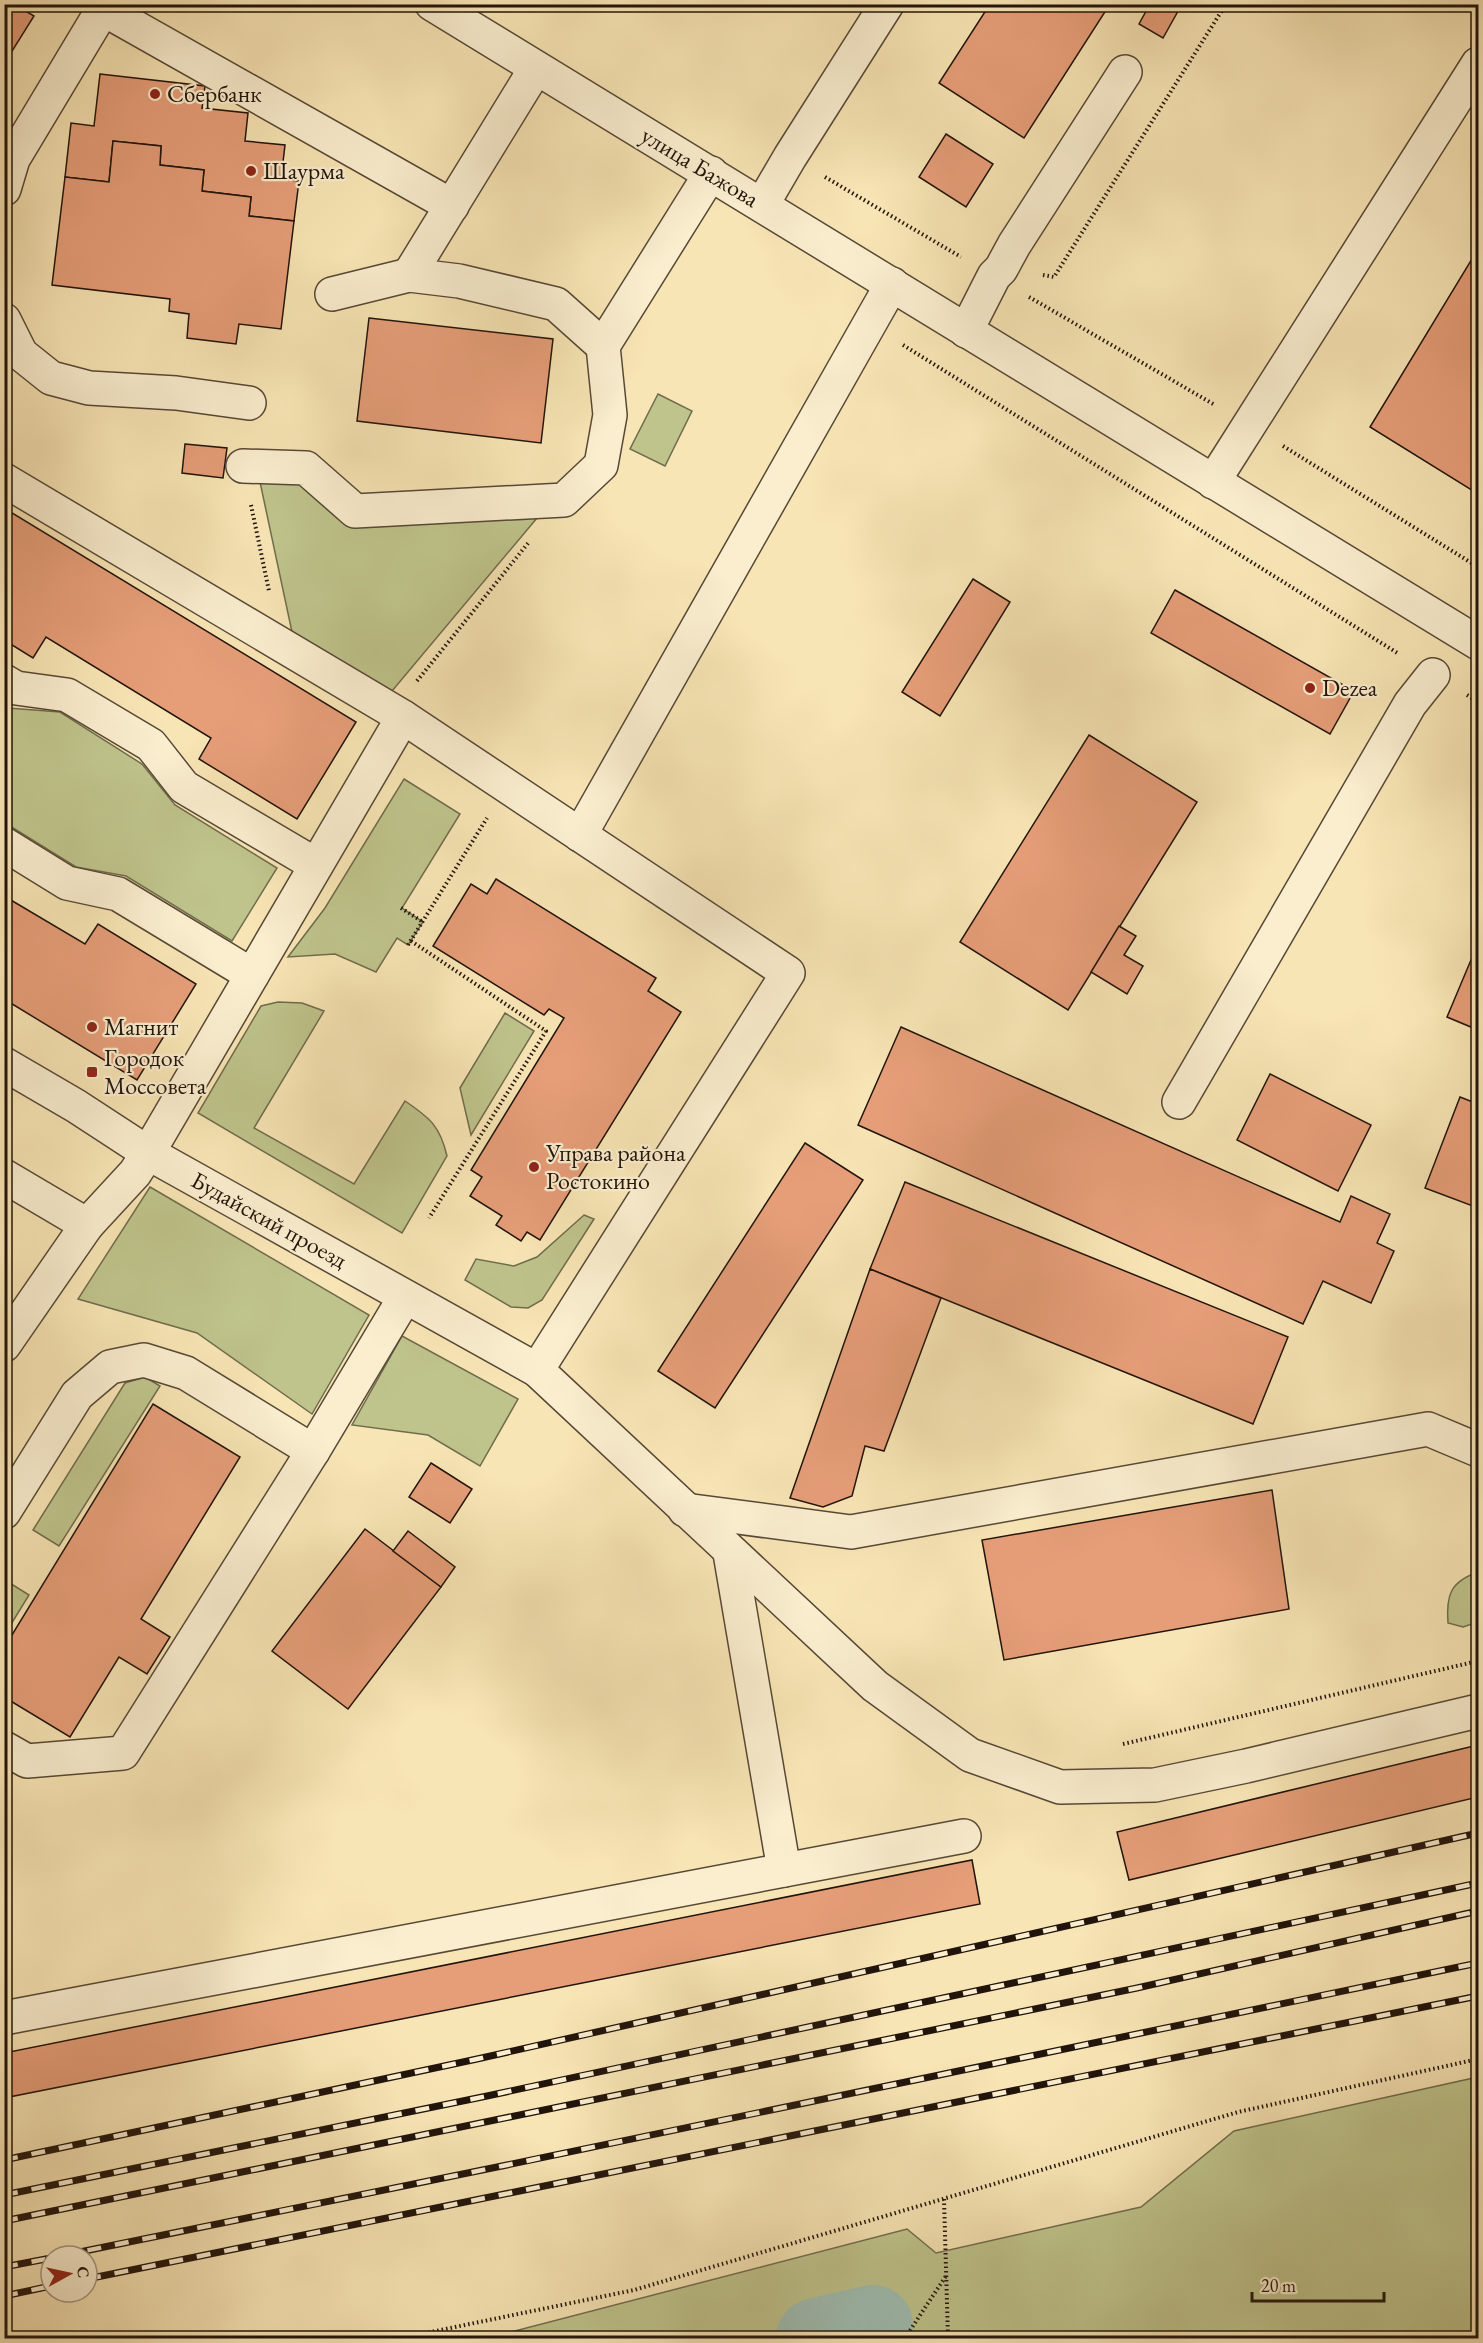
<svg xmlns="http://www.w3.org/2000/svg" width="1483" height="2343" font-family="'EB Garamond',serif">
	<rect width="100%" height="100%" fill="#f8e5b5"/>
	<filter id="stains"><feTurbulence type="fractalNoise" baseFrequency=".00333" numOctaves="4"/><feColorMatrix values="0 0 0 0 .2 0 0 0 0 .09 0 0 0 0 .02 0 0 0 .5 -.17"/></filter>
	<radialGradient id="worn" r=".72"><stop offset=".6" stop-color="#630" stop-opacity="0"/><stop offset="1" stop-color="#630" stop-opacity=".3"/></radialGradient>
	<g fill="#bfc48c" stroke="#706c4c" stroke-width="1.5">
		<path d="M658,394l34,17 -27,55 -35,-17z"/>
		<path d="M260,482l40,2 47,41 195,-13 -150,179 -100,-59z"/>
		<path d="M5,705l3,3 52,4 82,52 33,41 102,63 -45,73 -106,-65 -50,-9 -71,-44z"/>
		<path d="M404,779l56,35 -58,94 21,14 -15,23 -11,-7 -21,34 -41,-18 -47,3 37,-49z"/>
		<path d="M278,1002l24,1 22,8 -70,117 100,56 51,-83c25,17 35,25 42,55l-45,77 -204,-120 63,-107z"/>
		<path d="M505,1013l29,18 -63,104 -11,-47z"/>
		<path d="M150,1187l219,128 -57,99 -115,-81 -119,-34z"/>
		<path d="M584,1215l10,4 -52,81 -14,8 -17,-1 -46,-27 11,-21 38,7 23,-9z"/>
		<path d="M402,1336l116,63 -38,67 -52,-31 -76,-10z"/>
		<path d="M145,1377l15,9 -101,160 -26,-16 92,-147z"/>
		<path d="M1478,1572v50l-15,5 -15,-4c-2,-28 2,-41 30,-51z"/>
		<path d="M5,1580l24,15 -24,39z"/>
		<path d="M1478,2077v261h-990l419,-109 29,24 205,-46 93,-76z"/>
	</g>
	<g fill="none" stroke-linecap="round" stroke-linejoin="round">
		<path stroke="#6c7a70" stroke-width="14" d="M854,2330l1,-20"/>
		<path stroke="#9ebeb3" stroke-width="80" d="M816,2338l57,-13"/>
	</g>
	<g fill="#e69e79" stroke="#21140b" stroke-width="1.5">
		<path d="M4,4h10l20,12 -30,48z"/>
		<path d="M990,4h120l-86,134 -85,-55z"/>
		<path d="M1150,4h32l-19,34 -24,-14z"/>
		<path d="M100,74l105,12 -3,22 46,5 -3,28 40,4 -4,34 18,2 -5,40 -45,-5 2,-19 -49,-6 2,-21 -44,-5 1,-19 -48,-5 -4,41 -44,-5 6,-54 23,3z"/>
		<path d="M946,134l47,30 -27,43 -47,-30z"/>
		<path d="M113,141l48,5 -1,19 44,5 -2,21 49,6 -2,19 45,5 -13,108 -42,-5 -3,20 -49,-6 2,-24 -20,-3 1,-12 -118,-14 13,-108 44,5z"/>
		<path d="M1478,249v245l-108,-67z"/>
		<path d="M369,318l184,21 -12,104 -184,-22z"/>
		<path d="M185,444l42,4 -4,30 -41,-5z"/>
		<path d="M4,508l352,214 -59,97 -98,-60 12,-21 -165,-101 -13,21 -29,-18z"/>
		<path d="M973,579l37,23 -70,114 -38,-24z"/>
		<path d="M1175,590l179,101 -24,43 -179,-101z"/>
		<path d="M1089,735l108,67 -129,208 -108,-68z"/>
		<path d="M496,879l160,99 -8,13 33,21 -141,228 -13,-8 -6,9 -25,-16 6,-9 -32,-20 12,-19 -11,-7 93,-152 -15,-9 -5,6 -111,-69 38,-62 16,10z"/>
		<path d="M4,896l81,48 13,-20 98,60 -59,96 -133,-81z"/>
		<path d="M1119,926l17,10 -12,19 19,11 -16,28 -36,-22z"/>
		<path d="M1476,948l2,1v81l-31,-13z"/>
		<path d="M901,1027l439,195 11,-26 39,18 -13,29 17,8 -23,52 -48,-22 -20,43 -445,-199z"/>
		<path d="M1270,1074l101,51 -33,66 -101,-51z"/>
		<path d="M1460,1097l18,7v104l-53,-20z"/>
		<path d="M805,1143l58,37 -148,228 -57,-37z"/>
		<path d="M905,1182l383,155 -35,87 -383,-155z"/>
		<path d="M870,1269l71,29 -57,153 -19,-5 -13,50 -29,11 -33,-9z"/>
		<path d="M153,1404l87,53 -99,162 29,18 -23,37 -28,-17 -49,80 -66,-40v-49z"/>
		<path d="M431,1463l41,26 -22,34 -41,-26z"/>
		<path d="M1272,1490l17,119 -285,51 -22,-120z"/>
		<path d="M365,1529l76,58 -93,122 -76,-58z"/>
		<path d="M408,1531l47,36 -14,20 -48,-36z"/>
		<path d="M1478,1745v52l-349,83 -12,-48z"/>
		<path d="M972,1860l8,44 -976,194v-45z"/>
	</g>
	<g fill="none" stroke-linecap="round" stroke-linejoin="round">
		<g stroke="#574836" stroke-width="36">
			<g id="minor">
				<path d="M432,4l1046,639"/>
				<path d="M103,9l349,197"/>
				<path d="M4,189l9,-30 93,-155"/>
				<path d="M762,205l28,-48 97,-153"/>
				<path d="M409,275l127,-207"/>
				<path d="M332,294l77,-19 50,6 97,23 47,42"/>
				<path d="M4,320l17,34 30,24 38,10 87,5 73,10"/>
				<path d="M966,331l28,-55 7,-7 13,-24 111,-173"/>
				<path d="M243,466l63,2 49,43 209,-11 37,-35 9,-50 -7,-69 108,-173"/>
				<path d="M4,480l399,237 385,256 -251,397"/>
				<path d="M1213,482l265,-418"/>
				<path d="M4,681l12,7 51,7 84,50 33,42 132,78"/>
				<path d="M580,835l312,-551"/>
				<path d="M4,844l63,39 51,11 134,81"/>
				<path d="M4,1064l72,42 72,47 389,217 338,316 95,69 90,32 95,-2 91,-19 232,-55"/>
				<path d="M1179,1102l231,-398 23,-29"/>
				<path d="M4,1176l83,49"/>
				<path d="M4,1345l83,-120 48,-52 13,-20 255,-436"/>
				<path d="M685,1510l166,22 577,-103 50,21"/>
				<path d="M4,1512l73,-117 33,-28 34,-7 42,13 127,78"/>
				<path d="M730,1553l54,317"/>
				<path d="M4,1748l23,13 96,-8 190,-302 92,-154"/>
				<path d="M4,2018l960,-182"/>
			</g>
		</g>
		<g stroke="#21140b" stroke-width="4" stroke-dasharray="1.5 3" stroke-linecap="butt">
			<path d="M825,177l136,80"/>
			<path d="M1043,275l11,2 172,-273"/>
			<path d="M1029,297l186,108"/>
			<path d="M903,345l496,309"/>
			<path d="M1283,446l195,121"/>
			<path d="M251,505l18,86"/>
			<path d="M417,681l112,-139"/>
			<path d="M1467,695l11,7"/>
			<path d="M401,908l22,14"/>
			<path d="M411,941l135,90 -117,187"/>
			<path d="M408,945l79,-127"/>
			<path d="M1123,1744l355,-83"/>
			<path d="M944,2199l4,139"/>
			<path d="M402,2338l232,-48 604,-178 240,-53"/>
			<path d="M905,2338l41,-62"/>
		</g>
		<use href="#minor" stroke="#faeecf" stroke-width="33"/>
		<g stroke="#21140b" stroke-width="7">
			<g id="rail">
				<path d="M4,2160l473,-101 1001,-226"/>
				<path d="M4,2195l483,-99 991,-213"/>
				<path d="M4,2221l1133,-233 341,-77"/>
				<path d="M60,2256l442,-90 976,-203"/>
				<path d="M4,2267l47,-9"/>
				<path d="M87,2279l1391,-283"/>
				<path d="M4,2296l47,-10"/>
			</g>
		</g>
		<use href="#rail" stroke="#faeecf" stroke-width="4.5" stroke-dasharray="14" stroke-linecap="butt"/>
	</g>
	<g fill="#8f2418" stroke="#faeecf" stroke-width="2">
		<circle cx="155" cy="94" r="6"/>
		<circle cx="251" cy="171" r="6"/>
		<circle cx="1310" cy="688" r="6"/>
		<circle cx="92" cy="1027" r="6"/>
		<rect x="86" y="1066" width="12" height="12" rx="3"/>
		<circle cx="534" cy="1167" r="6"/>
	</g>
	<g text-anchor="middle" stroke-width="4.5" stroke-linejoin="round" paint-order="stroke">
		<g font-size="24" fill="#21140b" stroke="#faeecf" text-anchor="start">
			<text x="167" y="102">Сбербанк</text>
			<text x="263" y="179">Шаурма</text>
			<text x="1322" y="696">Dezea</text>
			<text x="104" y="1035">Магнит</text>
			<text x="104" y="1066">Городок<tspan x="104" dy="28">Моссовета</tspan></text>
			<text x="546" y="1161">Управа района<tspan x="546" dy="28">Ростокино</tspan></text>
		</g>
		<g font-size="24" fill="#21140b" stroke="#faeecf">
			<text transform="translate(700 167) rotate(31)" y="8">улица Бажова</text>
			<text transform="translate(269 1220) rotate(29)" y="8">Будайский проезд</text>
		</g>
	</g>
	<rect width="1483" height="2343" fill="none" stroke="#f8e5b5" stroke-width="24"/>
	<rect x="6" y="6" width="1471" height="2331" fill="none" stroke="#21140b" stroke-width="3"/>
	<rect x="12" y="12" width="1459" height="2319" fill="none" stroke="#21140b" stroke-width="1.5"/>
	<g transform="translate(69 2274) rotate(82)"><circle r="28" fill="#faeecf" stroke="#a39781" stroke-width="1.5"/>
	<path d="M0-4.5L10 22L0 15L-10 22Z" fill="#8f2418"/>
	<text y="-9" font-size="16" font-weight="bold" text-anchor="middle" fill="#21140b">С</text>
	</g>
	<path d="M1252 2292v9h132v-9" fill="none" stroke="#21140b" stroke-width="3"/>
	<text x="1261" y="2292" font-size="18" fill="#21140b" stroke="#faeecf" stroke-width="4.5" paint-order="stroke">20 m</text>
	<rect width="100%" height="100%" filter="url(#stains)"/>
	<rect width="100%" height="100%" fill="url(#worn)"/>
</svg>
